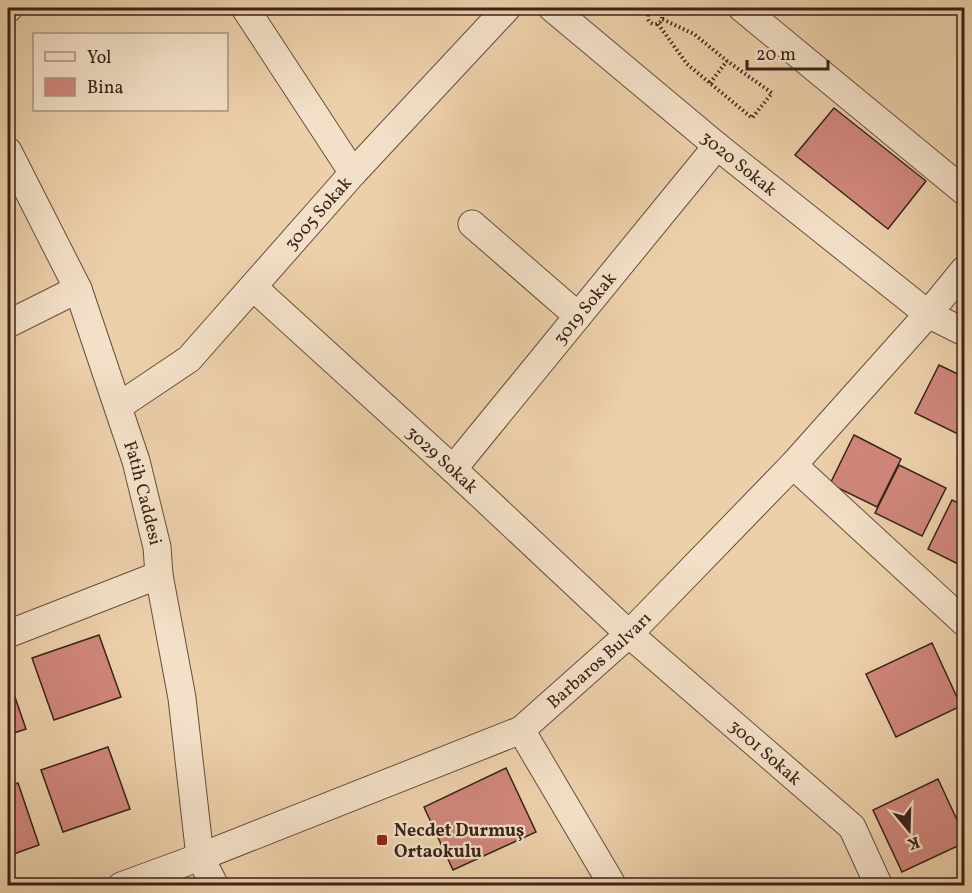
<svg xmlns="http://www.w3.org/2000/svg" width="972" height="893" font-family="Vollkorn,serif">
	<rect width="100%" height="100%" fill="#ecd0aa"/>
	<filter id="stains"><feTurbulence type="fractalNoise" baseFrequency=".00333" numOctaves="4"/><feColorMatrix values="0 0 0 0 .2 0 0 0 0 .09 0 0 0 0 .02 0 0 0 .5 -.17"/></filter>
	<radialGradient id="worn" r=".72"><stop offset=".6" stop-color="#630" stop-opacity="0"/><stop offset="1" stop-color="#630" stop-opacity=".3"/></radialGradient>
	<g fill="#d0877c" stroke="#392318" stroke-width="1.5">
		<path d="M834,108l92,73 -38,48 -93,-74z"/>
		<path d="M939,365l25,12v55l-2,4 -47,-23z"/>
		<path d="M854,435l47,24 -24,48 -47,-23z"/>
		<path d="M899,465l47,23 -24,48 -47,-23z"/>
		<path d="M952,500l12,6v61l-36,-18z"/>
		<path d="M99,635l22,62 -67,23 -22,-62z"/>
		<path d="M932,643l29,63 -65,31 -30,-63z"/>
		<path d="M8,677l18,52 -18,6z"/>
		<path d="M108,747l22,62 -67,23 -22,-62z"/>
		<path d="M506,768l30,64 -83,38 -29,-63z"/>
		<path d="M938,779l26,56v8l-62,29 -29,-62z"/>
		<path d="M18,783l21,62 -31,11v-69z"/>
	</g>
	<g fill="none" stroke-linecap="round" stroke-linejoin="round">
		<g stroke="#664e3c" stroke-width="29">
			<g id="minor">
				<path d="M245,8l108,165"/>
				<path id="s1" d="M552,8l165,138 211,168 36,18"/>
				<path d="M742,8l222,183"/>
				<path d="M8,9l1,-1"/>
				<path id="s2" d="M8,151l70,138 58,172 21,86 2,28 23,123 18,159 15,29"/>
				<path d="M472,224l106,92"/>
				<path id="s3" d="M253,287l200,182 176,165 223,193 27,59"/>
				<path d="M8,324l70,-35"/>
				<path id="s4" d="M119,406l70,-47 164,-186 154,-165"/>
				<path d="M793,465l171,157"/>
				<path id="s5" d="M453,469l264,-323"/>
				<path d="M8,634l151,-59"/>
				<path d="M521,730l92,156"/>
				<path id="s6" d="M121,886l79,-29 321,-127 108,-96 164,-169 135,-151 36,-44"/>
			</g>
		</g>
		<g stroke="#392318" stroke-width="4" stroke-dasharray="1.5 3" stroke-linecap="butt">
			<circle cx="655" cy="17" r="7"/>
			<path d="M658,24l29,40 65,54 20,-25 -45,-32 -33,-27 -32,-15"/>
			<path d="M710,83l17,-22"/>
		</g>
		<use href="#minor" stroke="#f3e0c8" stroke-width="27"/>
	</g>
	<rect fill="#8f2418" stroke="#f3e0c8" stroke-width="2" x="376" y="834" width="12" height="12" rx="3"/>
	<g text-anchor="middle" stroke-width="4.5" stroke-linejoin="round" paint-order="stroke">
		<g font-size="18" fill="#392318" stroke="#f3e0c8">
			<text dy="6" stroke="none"><textPath href="#s1" startOffset="243">3020 Sokak</textPath></text>
			<text dy="6" stroke="none"><textPath href="#s4" startOffset="279">3005 Sokak</textPath></text>
			<text dy="6" stroke="none"><textPath href="#s5" startOffset="208">3019 Sokak</textPath></text>
			<text dy="6" stroke="none"><textPath href="#s3" startOffset="256">3029 Sokak</textPath></text>
			<text dy="6" stroke="none"><textPath href="#s2" startOffset="369">Fatih Caddesi</textPath></text>
			<text dy="6" stroke="none"><textPath href="#s6" startOffset="534">Barbaros Bulvarı</textPath></text>
			<text dy="6" stroke="none"><textPath href="#s3" startOffset="692">3001 Sokak</textPath></text>
		</g>
		<g font-size="18" font-weight="bold" fill="#392318" stroke="#f3e0c8" text-anchor="start">
			<text x="394" y="836">Necdet Durmuş<tspan x="394" dy="21">Ortaokulu</tspan></text>
		</g>
	</g>
	<rect width="972" height="893" fill="none" stroke="#ecd0aa" stroke-width="30"/>
	<rect x="9" y="9" width="954" height="875" fill="none" stroke="#392318" stroke-width="3"/>
	<rect x="15" y="15" width="942" height="863" fill="none" stroke="#392318" stroke-width="1.5"/>
	<rect x="33" y="33" width="195" height="78" fill="#f3e0c8" stroke="#a99482" stroke-width="1.5"/>
	<rect x="45" y="52" width="30" height="9" fill="#f3e0c8" stroke="#a99482" stroke-width="1.5"/>
	<text x="87" y="63" font-size="18" fill="#392318">Yol</text>
	<rect x="45" y="78" width="30" height="18" fill="#d0877c" stroke="#a99482" stroke-width="1.5"/>
	<text x="87" y="93" font-size="18" fill="#392318">Bina</text>
	<g transform="translate(909 830) rotate(161)" stroke="#f3e0c8" stroke-width="4.5" paint-order="stroke">
	<path d="M0-4.5L10 22L0 15L-10 22Z" fill="#392318"/>
	<text y="-9" font-size="16" font-weight="bold" text-anchor="middle" fill="#392318">K</text>
	</g>
	<path d="M747 60v9h81v-9" fill="none" stroke="#392318" stroke-width="3"/>
	<text x="756" y="60" font-size="18" fill="#392318" stroke="#f3e0c8" stroke-width="4.5" paint-order="stroke">20 m</text>
	<rect width="100%" height="100%" filter="url(#stains)"/>
	<rect width="100%" height="100%" fill="url(#worn)"/>
</svg>
